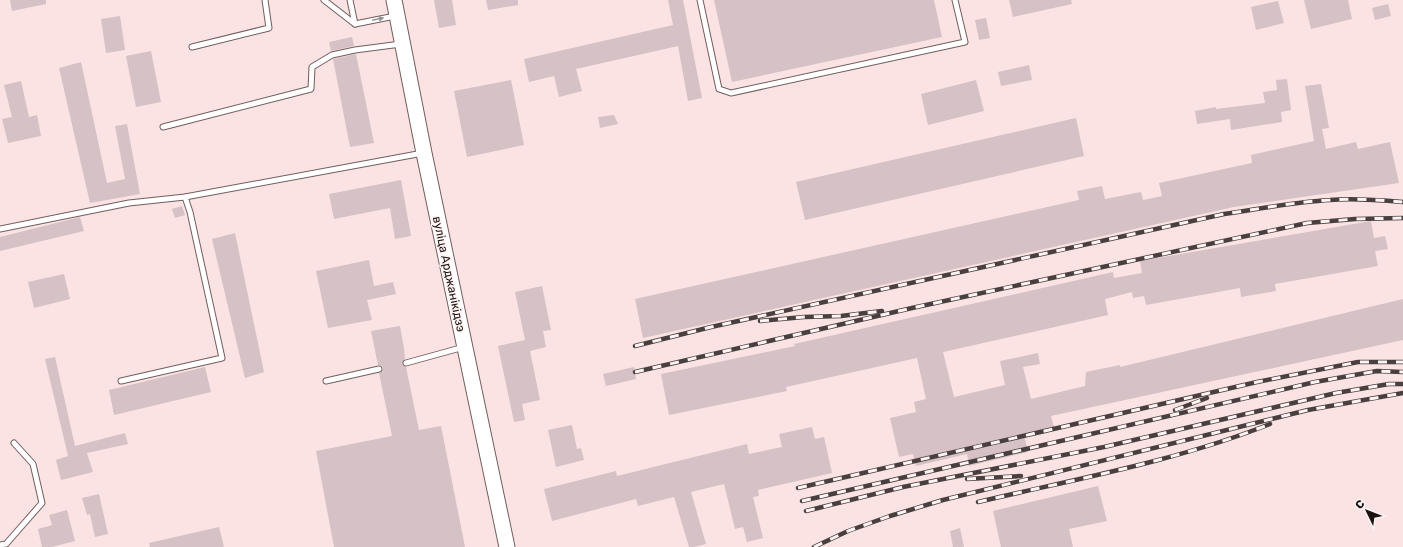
<svg xmlns="http://www.w3.org/2000/svg" width="1403" height="547" font-family="Rubik,sans-serif">
	<rect width="100%" height="100%" fill="#fae3e2"/>
	<g fill="#d6c1c6">
		<path d="M10,0h36v4l-34,7z"/>
		<path d="M434,0h18l4,25 -17,3z"/>
		<path d="M486,0h32v5l-30,5z"/>
		<path d="M668,0h15l19,98 -14,3 -10,-55 -102,23 6,22 -23,6 -5,-21 -25,6 -5,-23 149,-34z"/>
		<path d="M714,0h220l8,37 -210,45z"/>
		<path d="M1009,0h62l1,4 -59,13z"/>
		<path d="M1304,0h44l4,19 -41,10z"/>
		<path d="M1278,1l6,22 -28,7 -5,-23z"/>
		<path d="M1388,4l3,12 -16,4 -3,-12z"/>
		<path d="M120,16l5,34 -19,3 -5,-34z"/>
		<path d="M986,18l4,20 -11,2 -4,-20z"/>
		<path d="M352,37l2,9 -23,5 -2,-9z"/>
		<path d="M151,51l10,51 -25,5 -10,-51z"/>
		<path d="M356,54l18,89 -24,4 -17,-88z"/>
		<path d="M81,62l26,121 18,-4 -10,-53 12,-2 13,70 -50,9 -31,-135z"/>
		<path d="M1029,65l3,15 -31,6 -3,-14z"/>
		<path d="M1287,79l4,31 -10,2 1,10 -51,8 -1,-11 -33,5 -2,-13 21,-4v2l49,-6 -2,-11 14,-2 -1,-10z"/>
		<path d="M511,80l13,65 -57,12 -13,-66z"/>
		<path d="M976,80l8,31 -56,14 -7,-31z"/>
		<path d="M21,81l8,36 8,-2 4,21 -33,7 -6,-24 10,-2 -8,-32z"/>
		<path d="M1321,84l8,44 -7,1 4,20 30,-7 2,7 32,-7 9,41 -165,24 -591,131 -8,-39 444,-99 -2,-9 25,-5 3,13 36,-7 2,8 19,-4 -3,-13 93,-20 -1,-8 63,-14 -9,-55z"/>
		<path d="M614,115l4,9 -18,4 -2,-11z"/>
		<path d="M1076,118l8,38 -279,64 -9,-38z"/>
		<path d="M401,180l10,56 -16,3 -5,-31 -56,11 -5,-25z"/>
		<path d="M182,206l3,9 -10,3 -3,-9z"/>
		<path d="M80,217l4,14 -84,20v-14z"/>
		<path d="M1371,221l3,17 11,-2 3,13 -13,2 3,15 -103,18 1,7 -35,6 -1,-9 -94,17 -2,-9 -11,2 -1,-6 -27,7 3,16 -165,37 11,45 51,-12 -5,-24 38,-8 2,11 -17,3 8,32 54,-13 1,-14 34,-7v2l283,-68v41l-352,76 3,11 -30,8 4,17 -59,14 -2,-12 -51,12 -3,-12 -14,3 -9,-39 26,-6 -2,-10 12,-3 -9,-41 -131,29 1,4 -118,24 -8,-41 134,-28 -1,-2 319,-72 1,6 28,-5 -2,-12z"/>
		<path d="M235,233l29,139 -19,6 -33,-139z"/>
		<path d="M369,260l5,26 19,-4 3,12 -29,6 5,20 -44,8 -12,-57z"/>
		<path d="M64,274l6,25 -36,9 -6,-26z"/>
		<path d="M542,286l9,44 -8,1 3,16 -16,4 10,49 -18,4 3,16 -11,2 -16,-76 27,-6 -10,-48z"/>
		<path d="M400,326l4,22 1,11 -3,5 2,2 2,1 13,63 22,-4 24,121h-131l-18,-96 76,-15 -13,-63 3,-1 1,-3 -1,-3 -4,-1 -7,-34z"/>
		<path d="M55,357l20,89 50,-13 3,11 -41,9 6,19 -32,8 -5,-20 12,-4 -23,-97z"/>
		<path d="M205,367l6,25 -97,23 -5,-25z"/>
		<path d="M634,367l2,12 -30,7 -3,-12z"/>
		<path d="M572,425l5,24 4,-1 3,12 -28,7 -8,-37z"/>
		<path d="M812,427l3,12 9,-2 8,36 -74,17 1,6 -6,1 10,41 -16,4 -4,-15 -8,2 -11,-45 -33,8 15,52 -12,3h-5l-15,-50 -36,9 -2,-7 -84,22 -8,-32 72,-18 1,5 130,-32 2,10 33,-7 -3,-13z"/>
		<path d="M1098,486l9,35 -38,8 4,18h-72l-8,-36z"/>
		<path d="M99,494l9,40 -13,3 -5,-23 -3,1 -5,-17z"/>
		<path d="M67,510l8,31 -23,6h-10l-4,-18 14,-4 -3,-10z"/>
		<path d="M219,527l5,20h-74l-1,-4z"/>
		<path d="M960,528l4,19h-11l-3,-16z"/>
	</g>
	<g fill="none" stroke-linecap="round" stroke-linejoin="round">
		<g stroke="#725e5e" stroke-width="7">
			<g id="lane">
				<path d="M324,0l31,24"/>
				<path d="M350,0l5,24 40,-8"/>
				<path d="M700,0l19,89 12,4 234,-51 -10,-42"/>
				<path d="M192,47l77,-19 -4,-28"/>
				<path d="M163,127l148,-38 1,-22 20,-12 23,-5 46,-6"/>
				<path d="M0,229l129,-26 56,-6 238,-44"/>
				<path d="M406,363l58,-16"/>
				<path d="M121,381l101,-23 -32,-146 -5,-15"/>
				<path d="M326,381l53,-12"/>
				<path d="M0,545l6,-1 36,-41 -9,-39 -19,-21"/>
			</g>
		</g>
		<g stroke="#725e5e" stroke-width="17">
			<path id="secondary" d="M394,0l30,153 83,394"/>
		</g>
		<use href="#lane" stroke="#fff" stroke-width="5"/>
		<use href="#secondary" stroke="#fff" stroke-width="15"/>
		<g stroke="#493f3e" stroke-width="4.5">
			<g id="rail">
				<path d="M760,321l44,-4 37,-1 41,-5"/>
				<path d="M635,346l76,-19 513,-113c35,-5 70,-12 106,-14 24,-2 49,0 73,2"/>
				<path d="M635,372l277,-64 395,-85 48,-4 48,-1"/>
				<path d="M1175,410l32,-12"/>
				<path d="M967,479l54,-3"/>
				<path d="M798,488l459,-106 101,-20h45"/>
				<path d="M802,501l513,-119 62,-11 26,1"/>
				<path d="M978,502c98,-23 199,-41 292,-78"/>
				<path d="M806,511l97,-24 201,-40 232,-54 53,-9h14"/>
				<path d="M814,547l34,-16 42,-15 53,-16 365,-90 95,-17"/>
			</g>
		</g>
		<use href="#rail" stroke="#fef4f4" stroke-width="3" stroke-dasharray="9" stroke-linecap="butt"/>
	</g>
	<defs><path id="oneway-solid" d="M-6-.8H1V-3.2L6.5 0L1 3.2V.8H-6Z"/></defs>
	<use fill="#989494" href="#oneway-solid" transform="translate(378 19) rotate(-12)"/>
	<g text-anchor="middle" stroke-width="3" stroke-linejoin="round" paint-order="stroke">
		<g font-size="12" fill="#191211" stroke="#fef4f4">
			<text transform="translate(449 274) rotate(78)" y="4">вуліца Арджанікідзэ</text>
		</g>
	</g>
	<g transform="translate(1367 511) rotate(313)" stroke="#fef4f4" stroke-width="3" paint-order="stroke">
	<path d="M0-3L7 15L0 10L-7 15Z" fill="#191211"/>
	<text y="-6" font-size="11" font-weight="bold" text-anchor="middle" fill="#191211">С</text>
	</g>
</svg>
